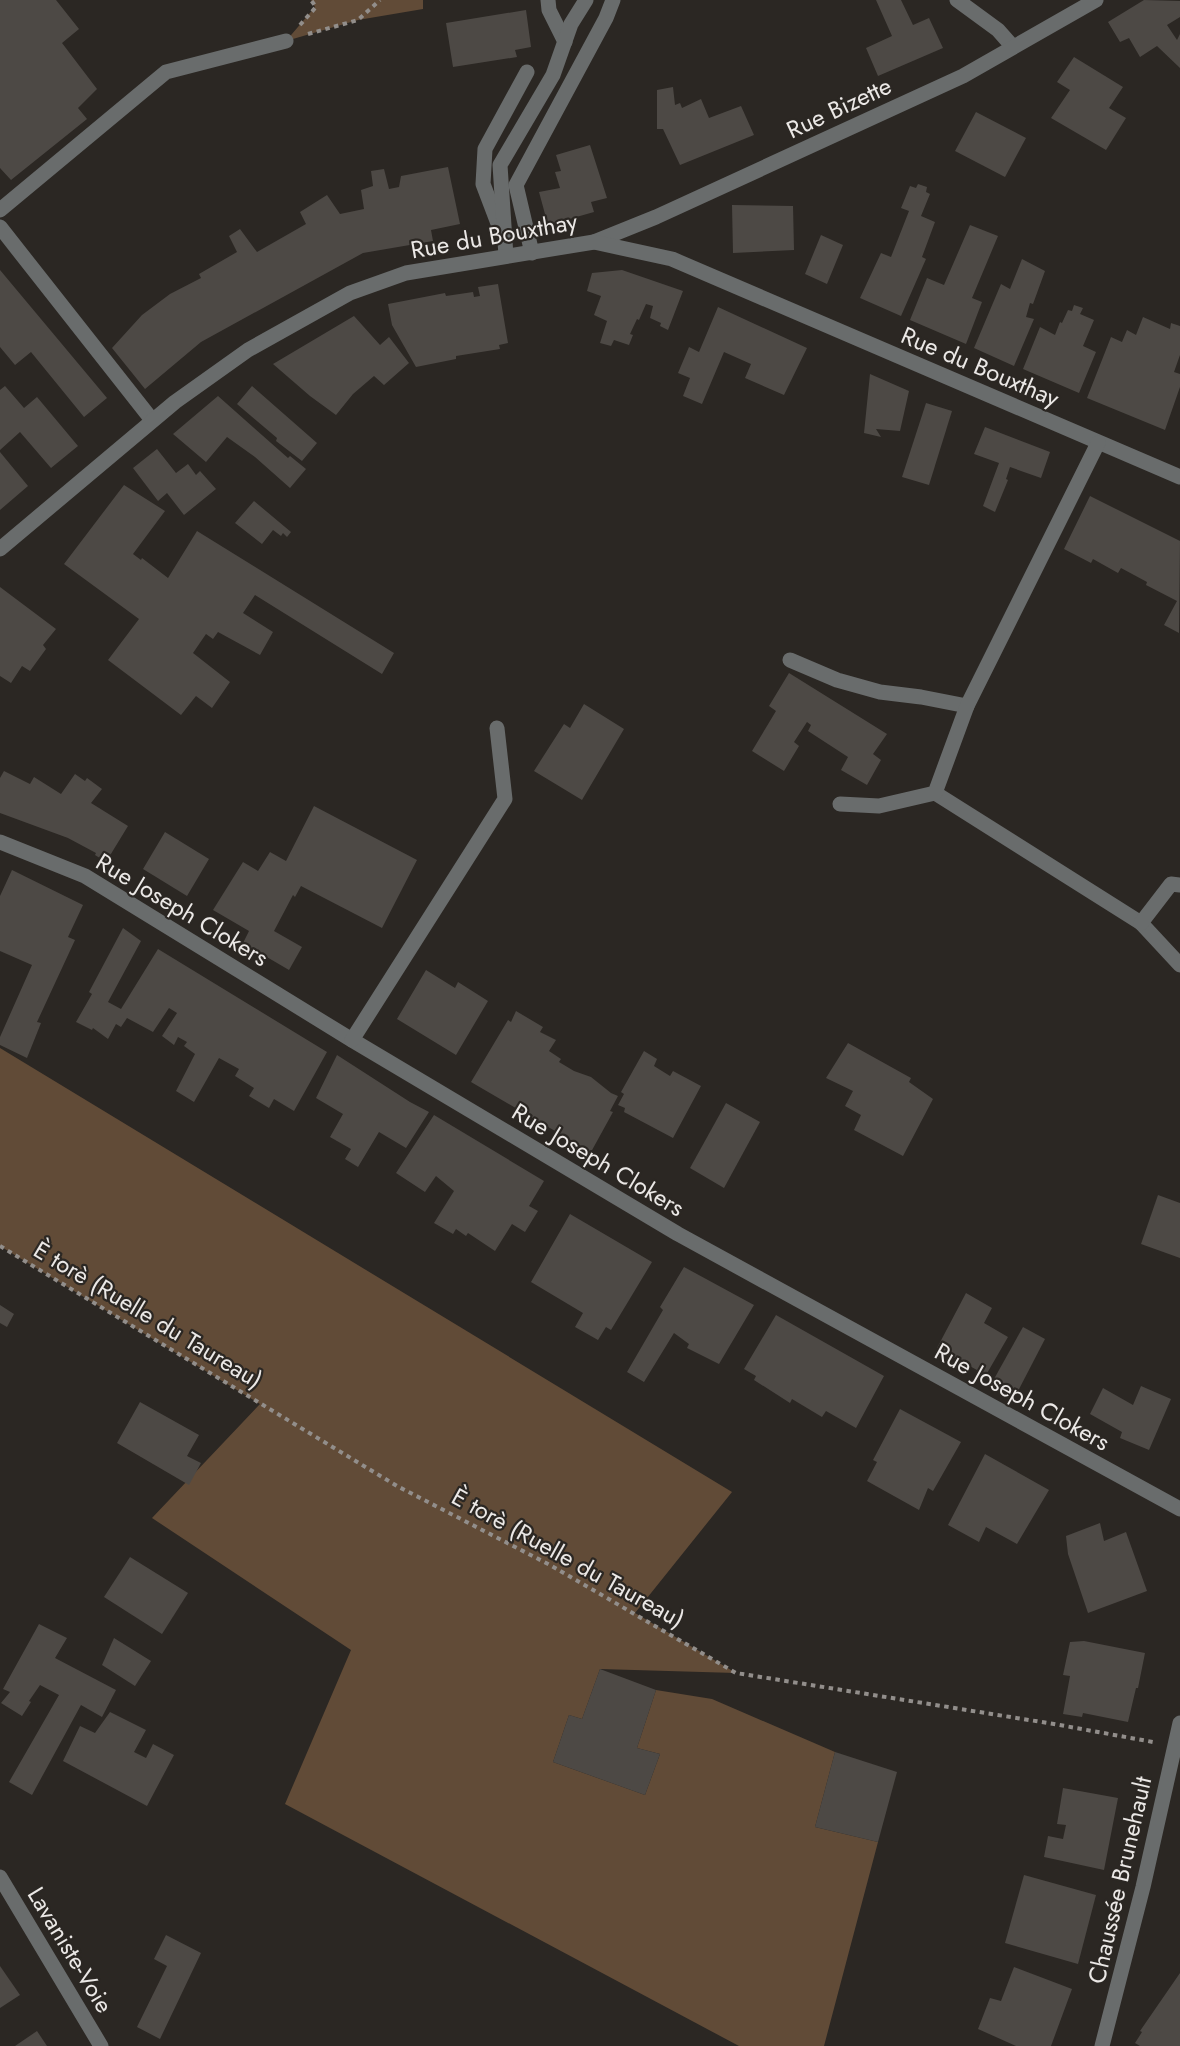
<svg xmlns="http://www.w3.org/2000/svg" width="1180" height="2046" font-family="Jost,sans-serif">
	<rect width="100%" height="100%" fill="#2b2723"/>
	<g fill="#614b37">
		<path d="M311,0h112v9l-65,11 -72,21 29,-34z"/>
		<path d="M0,1048l732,444 -97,121 101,60 -136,-4 -18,50 -13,-4 -16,47 92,33 15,-41 -23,-6 19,-58 56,9 123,53 -20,75 63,15 -54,204h-85l-454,-242 66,-154 -199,-132 108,-114 -260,-158z"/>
	</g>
	<g fill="#4d4945">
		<path d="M0,0h56l23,29 -17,14 35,46 -19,19 9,11 -76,61 -11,-12z"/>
		<path d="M876,0h25l12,25 16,-7 14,30 -65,28 -12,-28 26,-12z"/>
		<path d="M1144,0l36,1v16l-13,8 10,15 3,-6v34l-23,-22 -17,11 -11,-19 -9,4 -12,-20z"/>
		<path d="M526,10l5,37 -16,3 2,7 -64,10 -7,-44z"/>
		<path d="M1074,57l49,30 -14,21 17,10 -20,32 -55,-32 19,-28 -13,-8z"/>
		<path d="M673,87l2,18 5,-2 2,5 19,-9 8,19 32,-12 13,29 -74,30 -17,-36h-6v-39z"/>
		<path d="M976,112l50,26 -21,39 -50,-26z"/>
		<path d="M590,145l17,53 -16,4 3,10 -46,13 -9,-33 21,-4 -5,-16 6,-1 -5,-16z"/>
		<path d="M448,167l12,57 -29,6 2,11 -70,12 -162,89 -56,47 -33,-41 30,-33 28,-21 31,-16 -2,-4 38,-22 -8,-16 11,-7 17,23 49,-28 -6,-12 27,-17 13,19 24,-5 -3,-19 12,-4 -2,-15 13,-2 5,20 10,-2 2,-11z"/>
		<path d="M918,184l9,3 -1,5 4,2 -9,22 14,6 -13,35 4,2 -25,57 -41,-18 21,-45 10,4 18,-46 -8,-3 9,-22 6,2z"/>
		<path d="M732,205l61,1 1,44 -61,3z"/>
		<path d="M970,225l28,11 -26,62 10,4 -16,42 -56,-24 17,-42 17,7z"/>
		<path d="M821,235l22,10 -16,39 -22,-10z"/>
		<path d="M1022,259l23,12 -12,33 -3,-1 -4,14 8,2 -20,47 -40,-18 27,-64 9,5z"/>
		<path d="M0,270l107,128 -23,19 -53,-65 -16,13 -15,-18z"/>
		<path d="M622,270l61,21 -15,39 -8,-4 1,-3 -11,-5 3,-12 -7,-2 -7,16 -2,-1 -7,15 3,1 -4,10 -15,-5 -3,6 -11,-3 7,-22 -13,-6 7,-19 -14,-5 5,-18z"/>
		<path d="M498,284l10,59 -9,2 1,4 -44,7v3l-40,8 -24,-42 -4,-21 57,-11 1,3 27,-4 1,5 6,-1 -2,-9z"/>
		<path d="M1074,305l9,3 -3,6 14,6 -11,26 13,6 -17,41 -56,-24 17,-42 15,8 5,-13 2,1 6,-13 4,1z"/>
		<path d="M718,307l89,41 -23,47 -39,-17 6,-14 -27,-12 -22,52 -19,-8 7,-18 -12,-5 11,-26 10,5z"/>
		<path d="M354,316l26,29 9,-8 20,26 -25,22 -10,-9 -21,18 -17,21 -26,-19 -37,-32z"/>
		<path d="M1143,317l27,12 1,-6 9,3v29l-6,17 6,2v13l-15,43 -78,-32 24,-61 11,5 5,-12 9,5z"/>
		<path d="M870,374l39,17 -9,40 -24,-2 5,8 -17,-4z"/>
		<path d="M5,386l19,22 13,-11 41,49 -27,22 -31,-36 -20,18v-60z"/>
		<path d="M252,386l65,57 -15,18 -26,-20 1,-3 -40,-34z"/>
		<path d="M218,396l70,62 2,-2 16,13 -16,19 -35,-31 -28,-20 -21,25 -33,-28z"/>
		<path d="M926,403l26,8 -23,74 -27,-8z"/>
		<path d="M985,427l65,25 -9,26 -31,-11 -4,12 2,1 -13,32 -12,-6 16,-43 -25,-9z"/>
		<path d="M157,449l19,24 12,-9 8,11 4,-4 16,18 -32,26 -17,-22 -9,8 -25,-33z"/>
		<path d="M0,452l28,34 -28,24z"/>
		<path d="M124,485l41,26 -32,43 8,6 1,-2 26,20 29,-47 197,122 -12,21 -127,-79 -12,18 30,19 -13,23 -42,-23 -5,7 -7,-5 -13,19 37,29 -18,26 -16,-12 -15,19 -73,-55 31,-41 -75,-55z"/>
		<path d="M1090,496l90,45 -1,92 -15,-8 13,-24 -31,-16 1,-3 -26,-14 -3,5 -25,-14 -2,4 -27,-14z"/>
		<path d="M254,501l37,31 -4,5 -4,-4 -2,3 -8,-6 -11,14 -27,-21z"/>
		<path d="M0,587l56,42 -13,16 3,4 -16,22 -8,-5 -11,17 -11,-7z"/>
		<path d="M789,673l98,61 -14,20 8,6 -14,25 -26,-15 7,-13 -40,-26 3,-6 -4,-3 -13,20 5,4 -15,25 -32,-20 24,-40 -7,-5z"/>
		<path d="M584,704l40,25 -42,71 -48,-29 30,-47 6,4z"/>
		<path d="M4,771l26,13 4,-7 27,17 14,-20 10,7 2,-3 15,11 -11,14 37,23 -22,36 -11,-7 1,-2 -28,-15 -68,-25v-35z"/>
		<path d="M314,806l103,54 -35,68 -81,-42 -6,11 -2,-2 -19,36 28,16 -13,23 -46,-27 6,-12 -36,-21 30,-48 15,9 12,-19 16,9z"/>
		<path d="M165,832l44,27 -22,37 -44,-27z"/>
		<path d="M12,870l71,35 -15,32 7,3 -38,82 4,1 -14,35 -27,-13v-8l32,-72 -32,-14v-55z"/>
		<path d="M123,928l18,13 -33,61 13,7 37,-60 169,103 -33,59 -20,-12 -5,9 -20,-12 5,-8 -19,-12 4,-7 -20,-11 -25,44 -18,-11 19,-37 -11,-8 3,-4 -9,-5 -4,8 -12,-9 15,-23 -8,-5 -16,24 -26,-14 -6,9 -5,-3 -8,15 -15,-11 -1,2 -16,-8 16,-28 -3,-2z"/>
		<path d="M426,970l29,18 3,-6 30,19 -32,54 -59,-36z"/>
		<path d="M516,1011l27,16 -3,5 16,8 -7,11 12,8 -2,3 15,9 17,6 20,16 7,3 -8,15 3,1 -22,40 -120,-70 37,-62 3,2z"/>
		<path d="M848,1043l63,35 -2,4 24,17 -30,57 -49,-26 7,-15 -16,-9 8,-15 -27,-13z"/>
		<path d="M644,1051l13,8 -3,7 16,10 3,-5 28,15 -28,52 -49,-26 1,-4 -7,-3 6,-11 -3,-2z"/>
		<path d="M337,1055l73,47 19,10 -23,36 -27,-16 -21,35 -13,-8 6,-10 -21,-12 13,-23 -27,-16z"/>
		<path d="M726,1103l34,19 -36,66 -34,-20z"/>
		<path d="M434,1115l110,66 -15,25 9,5 -13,21 -13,-8 -17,27 -27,-18 -2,3 -10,-7 -3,5 -19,-11 20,-32 -18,-15 -11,16 -29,-19z"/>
		<path d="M1158,1195l22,8v55l-39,-14z"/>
		<path d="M570,1214l82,48 -41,68 -5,-3 -8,13 -23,-13 8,-14 -52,-31z"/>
		<path d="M684,1267l70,38 -35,59 -32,-16 2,-4 -15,-11 -30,49 -17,-10 36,-62 -3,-3z"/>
		<path d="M966,1293l26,15 -8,15 24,14 -22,38 -49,-27z"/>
		<path d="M0,1305l14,9 -7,13 -7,-4z"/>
		<path d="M776,1315l108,61 -28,52 -30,-17 -4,6 -30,-18 -2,4 -36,-23 2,-4 -12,-7z"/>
		<path d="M1023,1327l22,12 -28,54 -23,-14z"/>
		<path d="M1141,1386l30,13 -22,51 -29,-12 2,-6 -32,-18 13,-26 30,17z"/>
		<path d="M140,1402l59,33 -12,21 14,7 -12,22 -72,-42z"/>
		<path d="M900,1409l61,33 -28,49 -5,-3 -9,22 -52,-29 10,-19 -4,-2z"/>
		<path d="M985,1454l64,36 -32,54 -31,-17 -7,15 -31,-17z"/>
		<path d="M1100,1523l4,18 22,-9 21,59 -59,22 -20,-59 -2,-18z"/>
		<path d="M130,1557l58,36 -26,41 -58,-37z"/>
		<path d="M39,1624l28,14 -12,20 61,32 -14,27 -21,-12 -49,90 -23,-13 50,-87 -19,-10 -11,16 2,1 -9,14 -21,-13 9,-11 -7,-3z"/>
		<path d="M114,1638l37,23 -16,25 -33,-21z"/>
		<path d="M1084,1641l61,12 -7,35h-2l-8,34 -45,-9 -1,4 -19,-3 7,-38 -7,-1 7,-33z"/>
		<path d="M600,1669l56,21 -19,58 23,6 -15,41 -92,-33 16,-47 13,4z"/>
		<path d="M110,1712l36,18 -12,22 12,6 7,-14 21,11 -27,51 -84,-45 17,-35 15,7z"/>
		<path d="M835,1752l62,20 -19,70 -63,-15z"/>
		<path d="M1063,1788l55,10 -14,72 -60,-13 4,-21 15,3 3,-14 -9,-1z"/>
		<path d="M1024,1875l72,20 -18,69 -73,-21z"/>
		<path d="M166,1935l35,18 -41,86 -23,-12 30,-61 -13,-7z"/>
		<path d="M0,1966l20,29 -20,13z"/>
		<path d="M1014,1967l58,22 -21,57h-35l-38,-17 12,-31 11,3z"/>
		<path d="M1180,1973v73h-40l-5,-3 7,-11 -2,-1z"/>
		<path d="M37,2031l10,15h-32z"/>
	</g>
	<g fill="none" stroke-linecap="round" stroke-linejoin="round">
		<g stroke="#928e8b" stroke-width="4" stroke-dasharray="4.5 4.5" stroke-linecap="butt">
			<path d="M300,25l16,-18 -5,-7"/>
			<path d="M308,34l50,-14 22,-20"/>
			<path d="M0,1246l397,240 153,79 186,108 318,51 99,18"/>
		</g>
		<g stroke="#696c6c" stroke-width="15">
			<path d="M548,0l1,10 16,32"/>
			<path d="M957,0l41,30 15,17"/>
			<path d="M0,210l166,-138 120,-31"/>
			<path d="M499,226l-16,-42 2,-35 42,-77"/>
			<path d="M0,227l152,193"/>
			<path d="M594,242l62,-25 307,-141 133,-76"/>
			<path d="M532,253l-16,-68 90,-167 7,-18"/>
			<path d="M506,256l-6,-91 53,-90 18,-51 15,-24"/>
			<path d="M0,549l175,-147 73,-52 102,-57 56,-20 188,-31 78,17 508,218"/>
			<path d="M790,660l47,20 43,12 41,5 46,9"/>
			<path d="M935,793l206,130 39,42"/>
			<path d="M840,804l39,2 56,-13 32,-87 131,-263"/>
			<path d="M0,842l85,34 267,164 326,194 502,275"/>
			<path d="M1141,923l30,-39 9,1"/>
			<path d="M352,1040l153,-241 -8,-71"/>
			<path d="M0,1877l101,169"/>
			<path d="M1102,2046l41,-159 37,-164"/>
		</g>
	</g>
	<g text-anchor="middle" stroke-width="4.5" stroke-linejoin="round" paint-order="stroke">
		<g font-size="24" fill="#ebe8e6" stroke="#2b2723">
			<text transform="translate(839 108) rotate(-25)" y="8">Rue Bizette</text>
			<text transform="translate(494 236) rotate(-10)" y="8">Rue du Bouxthay</text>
			<text transform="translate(980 367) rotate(23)" y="8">Rue du Bouxthay</text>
			<text transform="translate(182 910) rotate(31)" y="8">Rue Joseph Clokers</text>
			<text transform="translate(598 1160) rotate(31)" y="8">Rue Joseph Clokers</text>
			<text transform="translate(148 1315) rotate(31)" y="8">È torè (Ruelle du Taureau)</text>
			<text transform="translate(1022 1397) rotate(29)" y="8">Rue Joseph Clokers</text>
			<text transform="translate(568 1558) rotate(29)" y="8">È torè (Ruelle du Taureau)</text>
			<text transform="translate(1120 1880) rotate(-77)" y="8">Chaussée Brunehault</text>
			<text transform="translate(70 1950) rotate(59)" y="8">Lavaniste-Voie</text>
		</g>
	</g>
</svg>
